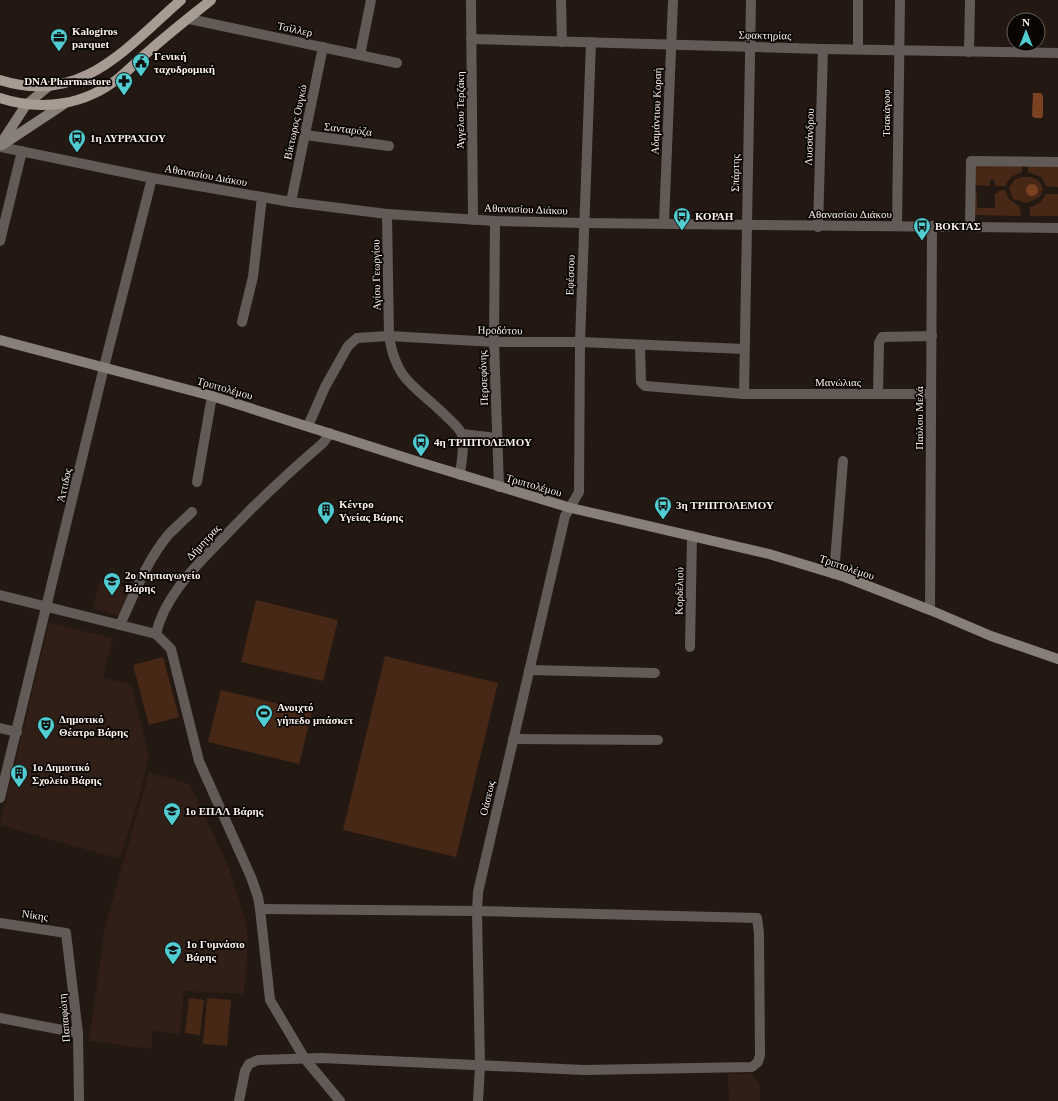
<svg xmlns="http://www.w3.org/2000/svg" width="1058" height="1101" font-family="'Times New Roman',serif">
	<rect width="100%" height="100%" fill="#231812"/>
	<g fill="#301f16">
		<path d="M100,580l33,9 -13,27 -27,-8z"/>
		<path d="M49,623l64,15 -10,40 28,6 18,73 -10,40 -19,62 -120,-34z"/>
		<path d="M149,772l41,12 39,84 17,55 2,16 -4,55 -60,-3 -4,43 -28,-3v18l-63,-8 16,-114z"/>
		<path d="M728,1074h23l9,11v16h-31z"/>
	</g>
	<g fill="#472817">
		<path d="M973,163l49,1v8l-11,5 -6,9h-10l-1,-6h-4v6l-17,-1z"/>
		<path d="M1028,164h30v23l-12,-1 -5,-9 -13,-5z"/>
		<path d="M1021,177c10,-1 19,1 22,12l-3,8 -13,6 -14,-4 -4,-11 5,-8z"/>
		<path d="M1005,190l4,9 11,8 1,9 -48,-1v-22h4v15h18v-15h3v-2z"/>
		<path d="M1045,194h13v22h-28v-9c8,-2 13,-6 15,-13z"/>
		<path d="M256,600l82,20 -15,61 -82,-19z"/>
		<path d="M385,656l113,27 -42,174 -113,-27z"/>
		<path d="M163,657l16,60 -30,8 -16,-60z"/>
		<path d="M221,690l91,22 -13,52 -91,-22z"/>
		<path d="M189,998l15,2 -4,35 -15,-2z"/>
		<path d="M207,998l24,2 -4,46 -24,-2z"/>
	</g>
	<g fill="#7a4221">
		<path d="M1041,93l2,3v19l-1,3h-7l-3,-2 1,-23z"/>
		<circle cx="1032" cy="190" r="6"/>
	</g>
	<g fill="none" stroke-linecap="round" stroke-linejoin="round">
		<g stroke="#615a57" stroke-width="10">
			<path d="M471,0l2,220"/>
			<path d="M561,0l1,42"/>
			<path d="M189,19l208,44"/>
			<path d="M471,39l352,10 235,4"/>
			<path d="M858,49v-49"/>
			<path d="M969,52l1,-52"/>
			<path d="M360,55l11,-55"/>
			<path d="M305,135l84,11"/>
			<path d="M0,147l152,31 139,24 96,12 108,7 89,2 474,5"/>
			<path d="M291,202l32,-155"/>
			<path d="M387,214l2,122c7,46 27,50 57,80 5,5 14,12 16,19 3,12 -1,28 -2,40"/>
			<path d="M495,221l-1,121 5,145"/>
			<path d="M664,223l9,-223"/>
			<path d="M897,226l3,-226"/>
			<path d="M970,226l1,-65 87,1"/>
			<path d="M818,227l5,-178"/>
			<path d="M0,241l22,-90"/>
			<path d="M242,322l11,-45 9,-80"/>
			<path d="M640,346l1,36 4,4 99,8h187"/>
			<path d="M744,394l7,-394"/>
			<path d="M878,394l1,-51 3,-6 50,-1"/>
			<path d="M308,426l17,-39 23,-41 9,-8 32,-2 105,6h86l164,7"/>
			<path d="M462,434l35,4"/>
			<path d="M197,482l15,-86"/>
			<path d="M834,574l9,-113"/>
			<path d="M0,595l156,39"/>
			<path d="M930,610l2,-384"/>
			<path d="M120,625c14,-31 27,-65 49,-91 7,-7 15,-14 23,-22"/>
			<path d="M156,634l15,15 28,112 52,116 7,20 2,12 10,91 35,59 35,42"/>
			<path d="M156,634c8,-38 41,-69 67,-96 32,-34 65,-65 100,-95l7,-10"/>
			<path d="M690,647l2,-111"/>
			<path d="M529,670l126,3"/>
			<path d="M0,728l17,4"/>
			<path d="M513,739l145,1"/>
			<path d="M0,798l104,-431 48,-189"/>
			<path d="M0,923l66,10 12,100 1,68"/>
			<path d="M0,1018l78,15"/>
			<path d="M239,1101l6,-30 4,-7 9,-4 63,-2 263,12 168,-3 6,-5 2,-7 -1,-122 -2,-15 -280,-7 -217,-2"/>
			<path d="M478,1101l2,-35 -3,-155 1,-19 87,-376 14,-24 1,-150 11,-300"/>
		</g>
		<g stroke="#897f79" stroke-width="10">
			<path d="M0,145l26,-40 23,-19"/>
			<path d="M2,145l62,-41"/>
			<path d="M0,340l212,56 207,66 152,46 198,46 76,23 85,33 61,26 67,23"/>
		</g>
		<g stroke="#a89b94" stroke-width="10">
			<path d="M0,80c81,26 126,-32 181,-80"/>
			<path d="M0,98c42,14 86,7 120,-21 10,-8 18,-17 28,-25 20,-18 42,-35 63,-52"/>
		</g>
	</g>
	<defs>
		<g id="office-pin" transform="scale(0.9)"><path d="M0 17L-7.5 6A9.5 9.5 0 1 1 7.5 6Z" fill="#51ccd1" stroke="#090503"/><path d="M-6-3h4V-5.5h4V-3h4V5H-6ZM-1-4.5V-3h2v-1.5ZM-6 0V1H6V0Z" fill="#111"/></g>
		<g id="civic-pin" transform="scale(0.9)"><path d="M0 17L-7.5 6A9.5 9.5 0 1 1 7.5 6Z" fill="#51ccd1" stroke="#090503"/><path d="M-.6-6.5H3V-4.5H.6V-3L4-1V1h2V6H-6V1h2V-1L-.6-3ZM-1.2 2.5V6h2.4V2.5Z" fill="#111"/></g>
		<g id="pharmacy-pin" transform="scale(0.9)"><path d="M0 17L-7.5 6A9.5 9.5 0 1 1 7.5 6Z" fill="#51ccd1" stroke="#090503"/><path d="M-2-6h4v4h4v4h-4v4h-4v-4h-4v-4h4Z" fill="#111"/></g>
		<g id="bus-pin" transform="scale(0.9)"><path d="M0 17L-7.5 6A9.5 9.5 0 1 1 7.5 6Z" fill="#51ccd1" stroke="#090503"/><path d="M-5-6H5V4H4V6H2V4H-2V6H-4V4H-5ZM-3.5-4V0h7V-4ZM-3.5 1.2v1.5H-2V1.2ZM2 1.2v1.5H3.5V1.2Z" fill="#111"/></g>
		<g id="building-pin" transform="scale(0.9)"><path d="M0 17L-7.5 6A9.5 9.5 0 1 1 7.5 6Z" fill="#51ccd1" stroke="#090503"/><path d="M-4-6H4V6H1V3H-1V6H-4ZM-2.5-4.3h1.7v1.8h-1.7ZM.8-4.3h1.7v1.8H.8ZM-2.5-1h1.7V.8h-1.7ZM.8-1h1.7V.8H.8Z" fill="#111"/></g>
		<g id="school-pin" transform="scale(0.9)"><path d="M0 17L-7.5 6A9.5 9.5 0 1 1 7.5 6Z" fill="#51ccd1" stroke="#090503"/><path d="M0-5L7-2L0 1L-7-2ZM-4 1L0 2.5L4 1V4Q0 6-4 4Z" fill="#111"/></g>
		<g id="stadium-pin" transform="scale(0.9)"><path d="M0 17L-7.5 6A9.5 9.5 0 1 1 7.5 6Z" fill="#51ccd1" stroke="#090503"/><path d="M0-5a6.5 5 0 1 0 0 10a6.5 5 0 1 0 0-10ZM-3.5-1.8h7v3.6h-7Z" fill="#111"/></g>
		<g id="theatre-pin" transform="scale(0.9)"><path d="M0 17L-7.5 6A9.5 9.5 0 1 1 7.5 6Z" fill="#51ccd1" stroke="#090503"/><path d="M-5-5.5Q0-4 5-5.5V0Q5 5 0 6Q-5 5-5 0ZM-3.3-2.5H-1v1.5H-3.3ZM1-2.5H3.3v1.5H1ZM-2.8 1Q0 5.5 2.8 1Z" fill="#111"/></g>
	</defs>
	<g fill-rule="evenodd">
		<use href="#office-pin" x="59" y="37"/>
		<use href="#civic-pin" x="141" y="62"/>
		<use href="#pharmacy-pin" x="124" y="81"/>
		<use href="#bus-pin" x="77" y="138"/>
		<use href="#bus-pin" x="682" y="216"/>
		<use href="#bus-pin" x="922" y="226"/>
		<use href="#bus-pin" x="421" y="442"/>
		<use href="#bus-pin" x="663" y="505"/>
		<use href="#building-pin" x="326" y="510"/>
		<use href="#school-pin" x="112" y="581"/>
		<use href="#stadium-pin" x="264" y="713"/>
		<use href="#theatre-pin" x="46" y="725"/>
		<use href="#building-pin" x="19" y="773"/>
		<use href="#school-pin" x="172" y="811"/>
		<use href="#school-pin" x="173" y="950"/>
	</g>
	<g text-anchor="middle" stroke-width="3.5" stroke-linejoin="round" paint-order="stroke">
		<g font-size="11" fill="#f9f0ec" stroke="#090503">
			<text transform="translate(295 29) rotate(12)" y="4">Τσίλλερ</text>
			<text transform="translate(765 35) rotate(1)" y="4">Σφακτηρίας</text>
			<text transform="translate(460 110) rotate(-90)" y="4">Άγγελου Τερζάκη</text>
			<text transform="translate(656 111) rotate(-88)" y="4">Αδαμάντιου Κοραή</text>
			<text transform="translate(886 113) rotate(-90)" y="4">Τσακάγωφ</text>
			<text transform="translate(295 122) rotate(-78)" y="4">Βίκτωρος Ουγκώ</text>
			<text transform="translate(348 129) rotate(7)" y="4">Σανταρόζα</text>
			<text transform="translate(809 137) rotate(-88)" y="4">Λυσσάνδρου</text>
			<text transform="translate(735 173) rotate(-89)" y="4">Σπάρτης</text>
			<text transform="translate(206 175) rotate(10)" y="4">Αθανασίου Διάκου</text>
			<text transform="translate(526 209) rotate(2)" y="4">Αθανασίου Διάκου</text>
			<text x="850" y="218">Αθανασίου Διάκου</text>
			<text transform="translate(376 275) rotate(-91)" y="4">Αγίου Γεωργίου</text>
			<text transform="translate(570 275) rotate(-88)" y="4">Εφέσσου</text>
			<text transform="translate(500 330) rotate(1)" y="4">Ηροδότου</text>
			<text transform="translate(483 378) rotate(-92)" y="4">Περσεφόνης</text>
			<text x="838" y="386">Μανώλιας</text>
			<text transform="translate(225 388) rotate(16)" y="4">Τριπτολέμου</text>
			<text transform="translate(919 418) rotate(-90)" y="4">Παύλου Μελά</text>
			<text transform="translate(64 485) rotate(-77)" y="4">Άττιδος</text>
			<text transform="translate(534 485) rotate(16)" y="4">Τριπτολέμου</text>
			<text transform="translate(203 542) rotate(-47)" y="4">Δήμητρας</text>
			<text transform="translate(847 567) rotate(19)" y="4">Τριπτολέμου</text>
			<text transform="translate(679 591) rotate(-89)" y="4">Κορδελιού</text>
			<text transform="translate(487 798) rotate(-77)" y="4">Οάσεως</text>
			<text transform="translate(35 915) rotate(8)" y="4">Νίκης</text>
			<text transform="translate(64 1018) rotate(-95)" y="4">Παπαφώτη</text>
		</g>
		<g font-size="11" font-weight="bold" fill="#f9f0ec" stroke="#090503" text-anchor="start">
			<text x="72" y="35">Kalogiros<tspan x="72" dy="13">parquet</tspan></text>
			<text x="154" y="60">Γενική<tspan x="154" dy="13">ταχυδρομική</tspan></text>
			<text x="111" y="85" text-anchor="end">DNA Pharmastore</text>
			<text x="90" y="142">1η ΔΥΡΡΑΧΙΟΥ</text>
			<text x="695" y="220">ΚΟΡΑΗ</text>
			<text x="935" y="230">ΒΟΚΤΑΣ</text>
			<text x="434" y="446">4η ΤΡΙΠΤΟΛΕΜΟΥ</text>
			<text x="339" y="508">Κέντρο<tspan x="339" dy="13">Υγείας Βάρης</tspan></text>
			<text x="676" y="509">3η ΤΡΙΠΤΟΛΕΜΟΥ</text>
			<text x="125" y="579">2ο Νηπιαγωγείο<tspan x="125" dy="13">Βάρης</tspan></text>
			<text x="277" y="711">Ανοιχτό<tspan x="277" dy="13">γήπεδο μπάσκετ</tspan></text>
			<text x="59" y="723">Δημοτικό<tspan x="59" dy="13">Θέατρο Βάρης</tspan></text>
			<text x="32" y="771">1ο Δημοτικό<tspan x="32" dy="13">Σχολείο Βάρης</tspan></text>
			<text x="185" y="815">1ο ΕΠΑΛ Βάρης</text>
			<text x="186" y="948">1ο Γυμνάσιο<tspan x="186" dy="13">Βάρης</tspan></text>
		</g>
	</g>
	<g transform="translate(1026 32)"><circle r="19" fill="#090503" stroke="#696360"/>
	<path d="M0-3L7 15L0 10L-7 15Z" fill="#51ccd1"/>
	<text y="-6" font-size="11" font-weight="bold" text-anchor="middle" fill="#f9f0ec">N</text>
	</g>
</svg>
